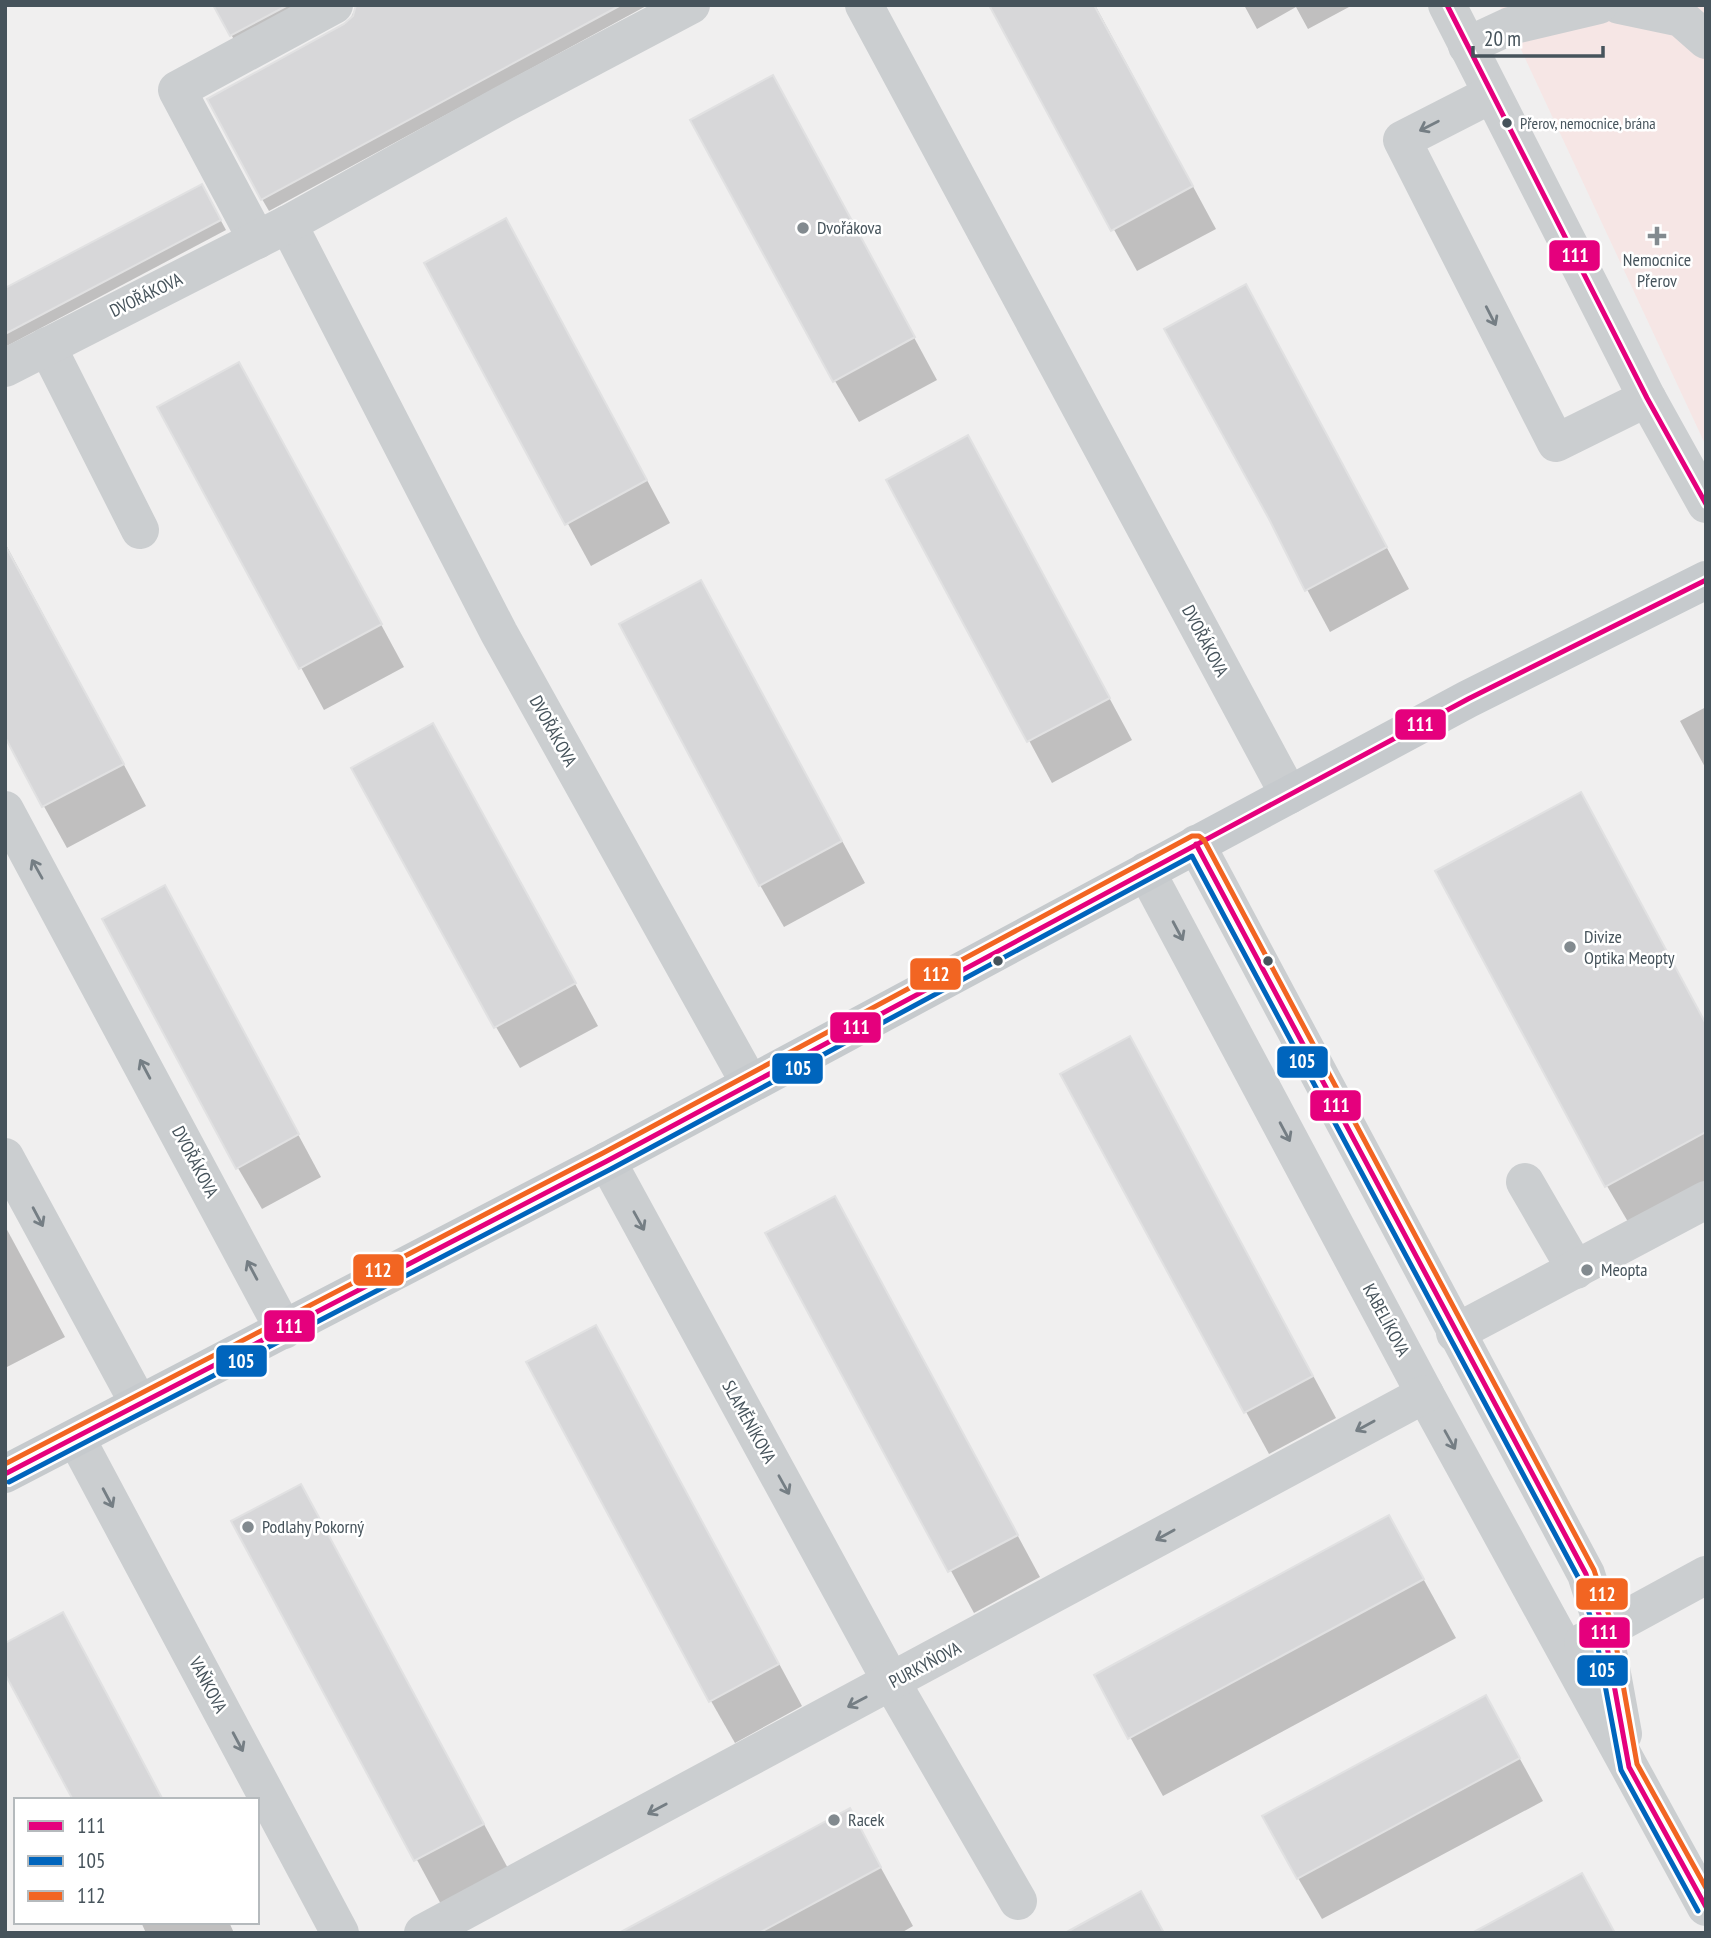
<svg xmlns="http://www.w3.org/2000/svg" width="1711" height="1938" font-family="'PT Sans Narrow',sans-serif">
	<rect width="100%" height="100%" fill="#f0efef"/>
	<path fill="#f6e6e5" d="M1499,5h207v441l-196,-420z"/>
	<g fill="#0003">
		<path d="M215,5h100l-77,42z"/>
		<path d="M357,5h291l-379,206 -7,-12z"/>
		<path d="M989,5h106l121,224 -79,42z"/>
		<path d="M1244,5h104l1,2 -41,22 -12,-22 -39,22z"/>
		<path d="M796,119l141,261 -78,42 -24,-41z"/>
		<path d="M202,186l24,44 -221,117v-57z"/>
		<path d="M530,262l140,261 -79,43 -165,-302z"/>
		<path d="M1269,328l140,261 -79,43 -163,-302z"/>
		<path d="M263,406l141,261 -80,43 -164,-303z"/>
		<path d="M991,479l141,261 -80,43 -163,-302z"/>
		<path d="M5,543l141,263 -79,42 -62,-112z"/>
		<path d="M724,624l141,259 -81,44 -24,-42z"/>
		<path d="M1706,707v62l-26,-48z"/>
		<path d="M457,767l141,259 -78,42 -24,-41z"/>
		<path d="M165,887l156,290 -59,32 -24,-41z"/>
		<path d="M1706,1025v161l-75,41 -24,-41z"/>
		<path d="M1062,1074l91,6 183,338 -67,36z"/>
		<path d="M5,1226l60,111 -60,31z"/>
		<path d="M767,1234l91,6 182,337 -66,36z"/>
		<path d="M619,1369l183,337 -67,37 -24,-42z"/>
		<path d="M300,1486l216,397 -67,36 -215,-397z"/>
		<path d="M1389,1517l67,121 -293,158 -67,-120z"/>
		<path d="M1509,1739l34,62 -221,118 -24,-41z"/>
		<path d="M849,1810l64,116 -12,7h-278z"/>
		<path d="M141,1922h88l5,11h-88z"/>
	</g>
	<g fill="#d7d7d9" stroke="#e1e1e2" stroke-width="2">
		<path d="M213,5h75l-58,31z"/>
		<path d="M356,5h265l-360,195 -54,-101 137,-75 9,-8z"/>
		<path d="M989,5h105l99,181 -82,45z"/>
		<path d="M773,75l142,262 -82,45 -143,-262z"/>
		<path d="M202,184l19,36 -216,114v-46z"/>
		<path d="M506,218l141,262 -82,45 -141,-262z"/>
		<path d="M1246,284l141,263 -82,44 -36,-72 -105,-190z"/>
		<path d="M239,362l143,262 -83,45 -142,-262z"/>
		<path d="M968,435l142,263 -83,44 -141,-262z"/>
		<path d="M5,545l119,219 -82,43 -37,-70z"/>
		<path d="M701,580l141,261 -83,45 -140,-262z"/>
		<path d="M433,723l143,260 -82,45 -143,-260z"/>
		<path d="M1581,792l125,232v108l-101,55 -170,-316z"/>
		<path d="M165,885l134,249 -63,35 -134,-250z"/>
		<path d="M1130,1036l183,340 -69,37 -184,-339z"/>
		<path d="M835,1196l183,339 -70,37 -183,-339z"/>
		<path d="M596,1325l183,339 -70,38 -183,-340z"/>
		<path d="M301,1484l183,340 -70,37 -183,-340z"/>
		<path d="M1389,1515l35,64 -296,160 -34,-64z"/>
		<path d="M63,1612l64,120 36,68h-90l-68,-126v-31z"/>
		<path d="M1486,1695l34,63 -223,121 -35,-63z"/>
		<path d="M850,1808l31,59 -122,66h-140z"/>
		<path d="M1582,1873l33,60h-143z"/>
		<path d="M1141,1891l23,42h-99z"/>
	</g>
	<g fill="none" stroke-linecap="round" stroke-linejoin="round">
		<g stroke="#cbced0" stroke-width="38">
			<path d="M864,5l425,790"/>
			<path d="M1447,5l200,393 59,106"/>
			<path d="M1619,5l62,13 25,22"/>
			<path d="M1467,46l43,-20 89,-21"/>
			<path d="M1490,95l-88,45 154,303 91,-45"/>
			<path d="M288,224l211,409 251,451"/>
			<path d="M257,240l-80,-150 157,-85"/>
			<path d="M47,346l93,184"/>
			<path d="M5,368l283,-144 214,-119 189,-100"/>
			<path d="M5,810l279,520"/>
			<path d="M1196,844l390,730 18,56 19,104"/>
			<path d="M1146,871l279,523 281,513"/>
			<path d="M5,1157l134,247"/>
			<path d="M607,1161l285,522 126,218"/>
			<path d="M1525,1182l51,88"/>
			<path d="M1455,1333l251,-133"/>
			<path d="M76,1438l264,495"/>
			<path d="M1583,1642l123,-67"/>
			<path d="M423,1933l1002,-539"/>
		</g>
		<path stroke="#c6cacd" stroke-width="38" d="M5,1474l602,-313 861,-462 238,-119"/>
		<g stroke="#fff" stroke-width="10">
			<g id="bus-1">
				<path d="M1447,5l200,393 59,106"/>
				<path d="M1196,844l390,730 18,56 25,137 77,140"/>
				<path d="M5,1474l602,-313 861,-462 238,-119"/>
			</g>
		</g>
		<g stroke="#fff" stroke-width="10">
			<path id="bus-2" d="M9,1482l602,-313 581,-313 386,721 17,55 26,138 77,141"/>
		</g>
		<g stroke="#fff" stroke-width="10">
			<path id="bus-3" d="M5,1464l598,-311 589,-317h7l5,4 390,730 19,58 24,136 69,124"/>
		</g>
		<use href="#bus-1" stroke="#e5007d" stroke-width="5"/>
		<use href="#bus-2" stroke="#0065bd" stroke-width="5"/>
		<use href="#bus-3" stroke="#f26522" stroke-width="5"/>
	</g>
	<defs><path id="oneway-shaft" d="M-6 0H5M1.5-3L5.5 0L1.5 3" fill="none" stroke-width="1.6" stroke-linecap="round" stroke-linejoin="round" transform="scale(1.75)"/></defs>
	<g stroke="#757e84">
		<use href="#oneway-shaft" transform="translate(1429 126) rotate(153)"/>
		<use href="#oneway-shaft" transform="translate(1491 316) rotate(63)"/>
		<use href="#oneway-shaft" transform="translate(37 869) rotate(-119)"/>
		<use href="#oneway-shaft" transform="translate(1178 931) rotate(62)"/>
		<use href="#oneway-shaft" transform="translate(145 1069) rotate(-118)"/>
		<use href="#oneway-shaft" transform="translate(1285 1132) rotate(62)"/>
		<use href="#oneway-shaft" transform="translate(38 1217) rotate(62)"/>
		<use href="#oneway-shaft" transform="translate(639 1221) rotate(61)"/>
		<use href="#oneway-shaft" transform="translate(252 1270) rotate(-118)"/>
		<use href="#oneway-shaft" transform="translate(1365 1426) rotate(151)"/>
		<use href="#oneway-shaft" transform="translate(1450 1440) rotate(61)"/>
		<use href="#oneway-shaft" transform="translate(784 1485) rotate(61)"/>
		<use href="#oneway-shaft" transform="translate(108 1498) rotate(62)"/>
		<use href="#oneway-shaft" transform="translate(1165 1535) rotate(151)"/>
		<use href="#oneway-shaft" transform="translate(857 1702) rotate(152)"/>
		<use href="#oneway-shaft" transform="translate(238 1742) rotate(62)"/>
		<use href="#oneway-shaft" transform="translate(657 1809) rotate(152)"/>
	</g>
	<g fill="#46535b" stroke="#fff" stroke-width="2.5">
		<circle cx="1507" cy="123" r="6"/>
		<circle cx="998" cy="961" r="6"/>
		<circle cx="1268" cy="961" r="6"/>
	</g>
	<g fill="#828a8f" stroke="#fff" stroke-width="2.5">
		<circle cx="803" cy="228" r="7"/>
		<path d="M1653.5 225.5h7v7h7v7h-7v7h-7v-7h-7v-7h7z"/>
		<circle cx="1570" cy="947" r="7"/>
		<circle cx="1587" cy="1270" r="7"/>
		<circle cx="248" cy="1527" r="7"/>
		<circle cx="834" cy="1820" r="7"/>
	</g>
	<g text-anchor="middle" stroke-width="5" stroke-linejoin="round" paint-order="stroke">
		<g font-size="16" fill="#46535b" stroke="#fff" text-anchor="start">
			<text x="1520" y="129">Přerov, nemocnice, brána</text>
		</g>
		<g font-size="18" fill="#46535b" stroke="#fff" text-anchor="start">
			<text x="817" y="234">Dvořákova</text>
			<text x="1657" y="266" text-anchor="middle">Nemocnice<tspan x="1657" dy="21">Přerov</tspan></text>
			<text x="1584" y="943">Divize<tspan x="1584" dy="21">Optika Meopty</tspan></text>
			<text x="1601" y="1276">Meopta</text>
			<text x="262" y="1533">Podlahy Pokorný</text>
			<text x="848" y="1826">Racek</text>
		</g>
		<g font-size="18" fill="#46535b" stroke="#fff">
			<text transform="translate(146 295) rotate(-26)" y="6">DVOŘÁKOVA</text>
			<text transform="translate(1205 641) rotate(62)" y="6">DVOŘÁKOVA</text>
			<text transform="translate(553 731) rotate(61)" y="6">DVOŘÁKOVA</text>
			<text transform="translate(195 1162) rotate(62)" y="6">DVOŘÁKOVA</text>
			<text transform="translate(1386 1320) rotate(62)" y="6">KABELÍKOVA</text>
			<text transform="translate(749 1422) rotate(61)" y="6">SLAMĚNÍKOVA</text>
			<text transform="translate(925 1665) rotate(-28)" y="6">PURKYŇOVA</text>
			<text transform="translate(208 1685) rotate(62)" y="6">VAŇKOVA</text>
		</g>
	</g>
	<g stroke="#fff" stroke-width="2.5">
		<rect x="1548" y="239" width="53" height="33" rx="7" fill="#e5007d"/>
		<rect x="1394" y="708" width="53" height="33" rx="7" fill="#e5007d"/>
		<rect x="909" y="957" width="53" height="34" rx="7" fill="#f26522"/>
		<rect x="829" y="1011" width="53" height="33" rx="7" fill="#e5007d"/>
		<rect x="1276" y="1045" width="53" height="34" rx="7" fill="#0065bd"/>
		<rect x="771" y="1052" width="53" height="33" rx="7" fill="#0065bd"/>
		<rect x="1309" y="1089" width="53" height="33" rx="7" fill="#e5007d"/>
		<rect x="352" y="1253" width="53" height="34" rx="7" fill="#f26522"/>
		<rect x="263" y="1309" width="53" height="34" rx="7" fill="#e5007d"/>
		<rect x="215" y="1344" width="53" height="34" rx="7" fill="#0065bd"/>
		<rect x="1575" y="1577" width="54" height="34" rx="7" fill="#f26522"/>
		<rect x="1578" y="1616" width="53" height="33" rx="7" fill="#e5007d"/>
		<rect x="1576" y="1654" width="53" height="33" rx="7" fill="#0065bd"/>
	</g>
	<g font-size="19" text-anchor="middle" font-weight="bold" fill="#fff">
		<text x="1575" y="262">111</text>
		<text x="1420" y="731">111</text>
		<text x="936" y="981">112</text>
		<text x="856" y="1034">111</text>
		<text x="1302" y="1068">105</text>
		<text x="798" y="1075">105</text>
		<text x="1336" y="1112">111</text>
		<text x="378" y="1277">112</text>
		<text x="289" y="1333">111</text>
		<text x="241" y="1368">105</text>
		<text x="1602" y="1601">112</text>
		<text x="1604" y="1639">111</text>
		<text x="1602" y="1677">105</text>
	</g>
	<rect width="1711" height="1938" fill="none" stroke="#46535b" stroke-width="14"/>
	<rect x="14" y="1798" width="245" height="126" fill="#ffffff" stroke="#b5babd" stroke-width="2"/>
	<rect x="28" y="1821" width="35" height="10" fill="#e5007d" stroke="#b5babd" stroke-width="2"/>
	<text x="77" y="1833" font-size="21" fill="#46535b">111</text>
	<rect x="28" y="1856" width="35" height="10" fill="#0065bd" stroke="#b5babd" stroke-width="2"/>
	<text x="77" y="1868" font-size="21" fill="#46535b">105</text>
	<rect x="28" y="1891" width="35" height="10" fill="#f26522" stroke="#b5babd" stroke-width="2"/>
	<text x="77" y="1903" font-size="21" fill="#46535b">112</text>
	<path d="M1473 46v10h130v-10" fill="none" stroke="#46535b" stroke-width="3.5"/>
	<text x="1484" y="46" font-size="21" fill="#46535b" stroke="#ffffff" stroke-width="5" paint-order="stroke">20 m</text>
</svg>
